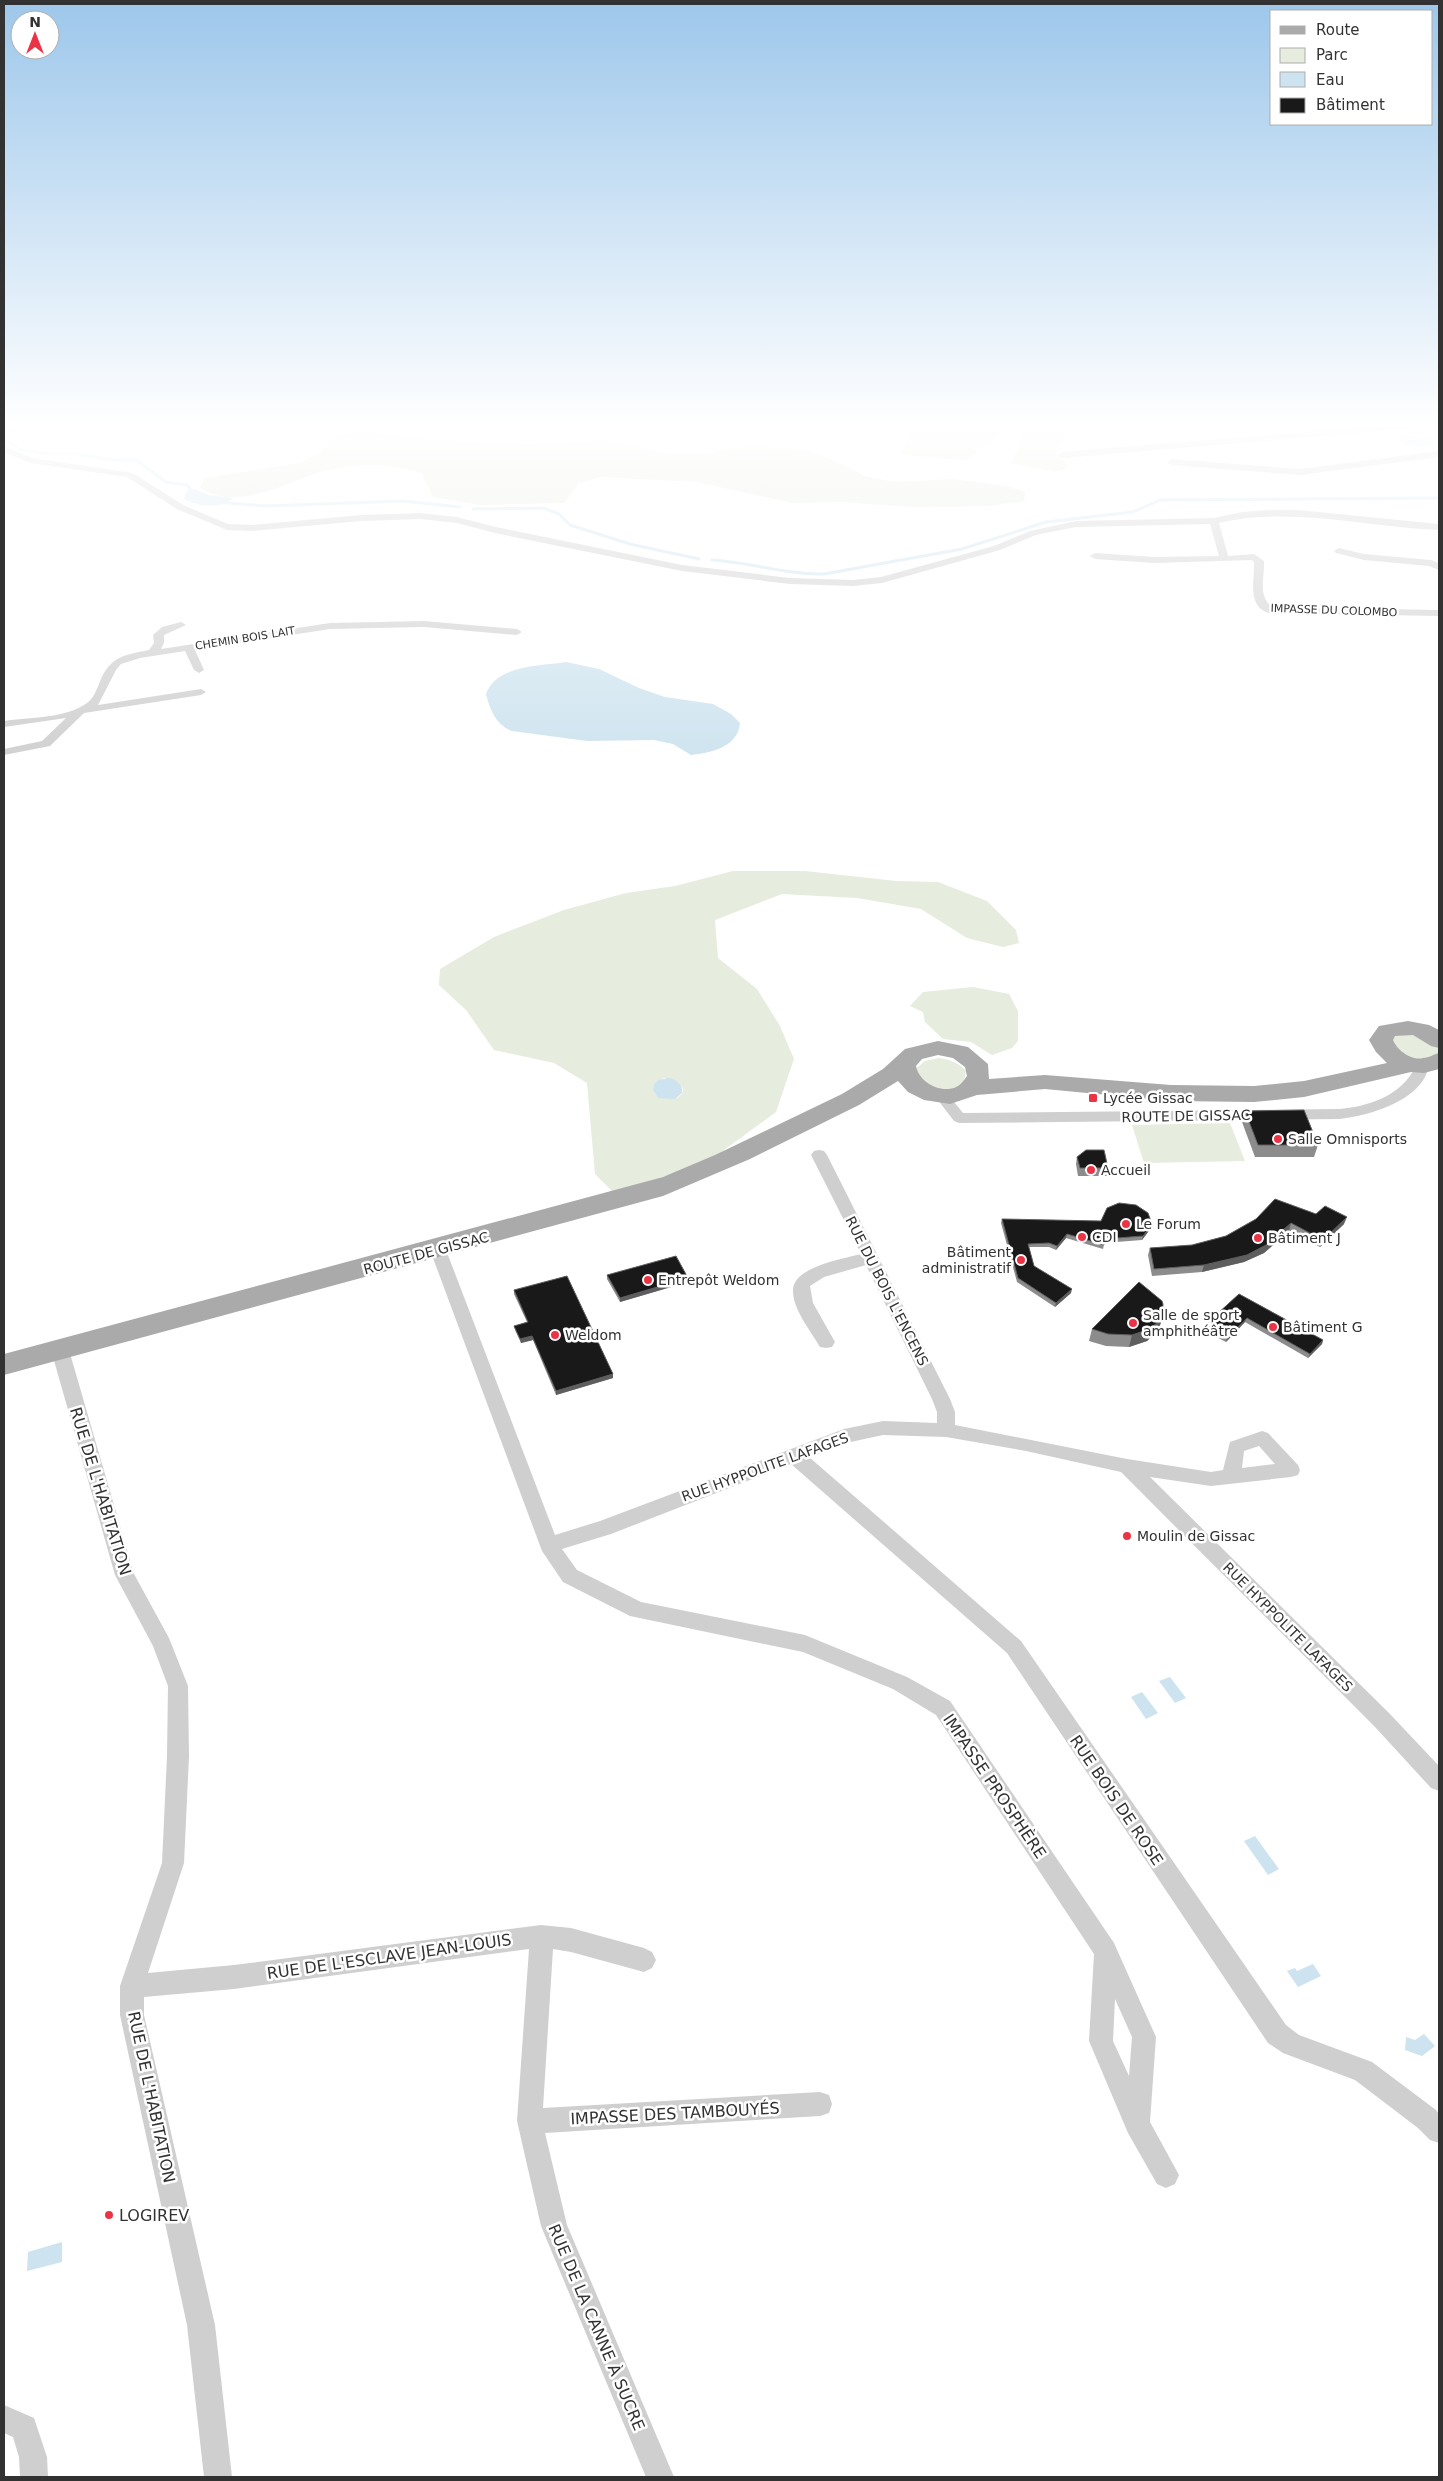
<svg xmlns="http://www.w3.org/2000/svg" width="1443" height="2481" font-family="'DejaVu Sans',sans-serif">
	<rect width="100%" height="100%" fill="#fff"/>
	<g fill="#e6ecde" fill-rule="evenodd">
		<path d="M916,424h84l2,8 -36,29 -66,-7z"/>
		<path d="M1016,424h63l-24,27 14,16 -14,5 -44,-9 12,-25z"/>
		<path d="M365,432l77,9 85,3 77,-3 65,13h34l29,-6 28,-1 51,4 39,17 14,8 31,6 58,-3 54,7 18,6 -1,9 -35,5 -78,1 -68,-5 -50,1 -96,-21 -97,-5 -22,7 -14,19 -83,2 -48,-8 -11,-23c-31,-12 -66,-11 -98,-3 -36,10 -90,43 -124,16l5,-9 95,-15 19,-9 7,-12 21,-9z"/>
		<path d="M733,871h72l91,10 42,1 49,19 29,29 3,13 -16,4 -36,-9 -46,-29 -64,-11 -75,-4 -67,26 3,38 39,31 23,37 14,33 -18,53 -71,52 -92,28 -18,-18 -8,-91 -33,-20 -60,-13 -28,-40 -27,-25 1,-16 54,-32 70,-27 62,-17 49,-7zM664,1078l14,4 5,7 -1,5 -5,4h-19l-5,-8 1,-6z"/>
		<path d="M973,987l36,7 9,17v30l-6,7 -20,7 -21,-13 -28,-3 -18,-17 -2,-10 -13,-6 13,-14z"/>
		<path d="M1410,1032l29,14v11l-29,5 -23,-21 2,-5z"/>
		<path d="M939,1058c11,2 19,4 27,13l-2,11c-23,16 -34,6 -50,-12l11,-9z"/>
		<path d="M1230,1123l15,38 -101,2 -12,-38z"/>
	</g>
	<g fill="#cde3ef">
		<path d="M1405,436l24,3 7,5c-10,5 -30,2 -39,-5z"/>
		<path d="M195,489l13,6 25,3c-11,12 -36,8 -49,1l3,-8z"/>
		<path d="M566,662l33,7 40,19 26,9 48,7 18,10 9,9c-2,24 -29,30 -49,32l-18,-11 -19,-4 -67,1 -75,-10c-16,-6 -22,-21 -26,-37 10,-29 54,-28 80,-32z"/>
		<path d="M668,1078c8,1 15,6 14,15l-7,6 -17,-1 -5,-8 1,-6 5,-4z"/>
		<path d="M1170,1677l16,21 -11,5 -16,-22z"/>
		<path d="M1142,1692l16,21 -12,6 -15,-22z"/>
		<path d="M1255,1836l24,33 -11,6 -24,-34z"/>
		<path d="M1313,1964l8,12 -23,11 -11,-16 8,-3 2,3z"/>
		<path d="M1424,2034l11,12 -13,10 -17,-6 1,-13 9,3z"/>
		<path d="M62,2242v20l-35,9 1,-19z"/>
	</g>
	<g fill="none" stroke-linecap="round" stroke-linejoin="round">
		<g stroke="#cde3ef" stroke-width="3">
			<path d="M4,438l17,12 28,4h28l37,6h22l30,22 21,3 8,10"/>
			<path d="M217,502l48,4 138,-5 57,6"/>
			<path d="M473,509l71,-1 15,6 11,11 60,19 69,15"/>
			<path d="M712,560c38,2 74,15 112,14l138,-25 84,-27 87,-10 27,-12 279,-2"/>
		</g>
		<g fill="#cfcfcf" fill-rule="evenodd">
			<path d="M1405,424h34v2l-377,32 -4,-3 4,-3z"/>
			<path d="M4,446l28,12 101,15 50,32 45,19 24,1 109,-10 59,-2 37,4 39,10 186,38 108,13 63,2 28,-3 113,-31 36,-15 46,-10 138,-3 28,-6 28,-2h28l141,14v6c-74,-3 -147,-24 -220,-7l9,33 26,-2 10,7c1,16 -7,34 8,46l167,3v6l-170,-3c-23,-7 -14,-34 -15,-51l-2,-2 -98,3 -59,-4 -5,-3 5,-3 59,4 65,-1 -9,-32 -134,3 -40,8 -36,15 -118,33 -29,3 -63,-2 -108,-13 -187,-38 -38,-10 -37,-4 -59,2 -109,10 -25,-1 -50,-21 -50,-32 -97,-14 -26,-11z"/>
			<path d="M1439,451v6l-139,18 -129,-10 -4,-3 4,-3 129,10z"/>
			<path d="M1339,548l25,6 67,6 8,3v7l-10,-4 -65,-6 -28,-7 -2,-2z"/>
			<path d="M424,621l93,8 5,3 -5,3 -93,-8 -94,2 -135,21 9,20 -5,3 -5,-3 -9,-19 -45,7 -19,6 -5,6 -18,35 103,-16 5,3 -5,3 -117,18 -34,33 -46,9v-6l38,-8 24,-23 -62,9v-6c25,-4 61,-2 83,-18 6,-4 9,-12 12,-19 10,-27 24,-29 50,-34l5,-7 -1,-8 9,-8 19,-5 5,3 -22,10v8l-3,6 169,-26z"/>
			<path d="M1422,1061l7,4c-5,35 -60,51 -90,54l-380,4 -5,-2 -20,-26 7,-5 5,2 17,21 376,-4c27,-2 58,-12 73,-36 3,-4 3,-8 5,-11z"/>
			<path d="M819,1150l5,1 3,4 123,244 5,13v13l172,34 84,13 12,-2 7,-28 32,-11 6,2 30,32 2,5 -2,5 -7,2 -80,9 -61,-9 240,237 49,52v25l-8,-3 -55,-60 -255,-256 -95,-21 -80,-14 -63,-2 -37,8 -37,14 212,184 265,384 13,10 73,27 64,48 3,4v29l-9,-3 -12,-12 -63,-48 -72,-27 -15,-10 -261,-390 -216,-189 -180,70 -49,15 15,21 64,32 164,33 102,42 43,24 164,242 42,94 -6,85 29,53 -4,9 -9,4 -9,-4 -29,-51 -39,-92 5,-87 -158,-239 -43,-26 -90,-37 -173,-36 -67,-34 -21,-31 -112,-301 2,-4h12l2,4 109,285 45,-14 244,-92 39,-8 54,2v-11l-5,-13 -66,-134 -42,12 -14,9 3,17 22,39 -3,5 -6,1 -6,-1c-9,-16 -27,-37 -27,-56 -1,-24 50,-32 68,-37l-50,-99 3,-4zM1259,1446l16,18 -33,4 2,-17zM1115,1999l17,38 -3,39 -16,-35z"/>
			<path d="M60,1344l6,1 3,5 65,224 35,64 19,48 1,70 -5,107 -36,110 86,-8 307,-40 30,3 73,20 8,4 4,8 -4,8 -8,4 -73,-20 -18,-3 -10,159 277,-16 9,3 3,9 -3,9 -9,3 -275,17 22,92 107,252h-28l-105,-251 -24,-105 12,-172 -295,40 -90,8v18l71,310 17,152h-28l-17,-152 -67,-310v-29l42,-123 5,-107 1,-70 -15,-40 -38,-71 -64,-225 3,-5z"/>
			<path d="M4,2405l30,13 13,39 1,20h-28l-1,-20 -6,-20 -9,-4z"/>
		</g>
		<path fill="#aaa" fill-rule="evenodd" d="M1408,1021l21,4 10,5v18l-8,-2 -18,-11 -18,1 -2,4c4,10 18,21 30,18 6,0 11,-4 16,-5v16l-15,4 -13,-1 -107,25 -50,5 -83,-1 -126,-12 -68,6 -27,9 -26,-4 -16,-8 -10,-11 -39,24 -109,54 -87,37 -659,179v-21l659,-177 52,-22 127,-61 41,-25 22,-20 33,-8 30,6 20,17 1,15 56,-4 126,10 83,1 50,-5 83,-18 -11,-11 -7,-12 10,-14zM938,1055l15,3 12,9 2,9c-3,4 -6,9 -11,11 -16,7 -37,-5 -40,-21l6,-7z"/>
	</g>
	<g fill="#8c8c8c">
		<path d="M1245,1111l73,34 -4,12h-59l-13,-35z"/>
		<path d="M1077,1157l31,11 -1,8h-29l-2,-12z"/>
		<path d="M1002,1219l149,9 -9,12 -26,2 -11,-2 -2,9 -37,-11 -10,12 -7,-3h-20l5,19 37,27 -16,14 -38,-25 -16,-59z"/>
		<path d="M1256,1219l88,5 -24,23 -31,-16 -25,22 -20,9 -42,10 -50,4 -4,-21 2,-7 42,-3 34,-9z"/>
		<path d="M607,1275l81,3v4l-68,20 -13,-23z"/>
		<path d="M514,1290l99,84v4l-57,17 -23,-55 -12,3 -6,-13 -1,-4 13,-4 -13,-28z"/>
		<path d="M1239,1294l84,46 -1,4 -14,14 -63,-36 -19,20 -23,-12 1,-4z"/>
		<path d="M1162,1318l-3,11 -12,12 -18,6 -23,-1 -17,-5 3,-12z"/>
	</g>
	<g fill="#5e5e5e">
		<path d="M1347,1217l-3,7 -24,23 3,-7z"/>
		<path d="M1291,1223l-2,8 -25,22 -20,9 -42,10 2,-7z"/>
		<path d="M1152,1224l-1,4 -9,12 1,-4z"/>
		<path d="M1067,1234l-1,4 -10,12 1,-4z"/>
		<path d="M688,1278v4l-68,20v-4z"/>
		<path d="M1072,1289l-1,4 -16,14 1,-4z"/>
		<path d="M1162,1318l-3,11 -12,12 -18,6 3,-12z"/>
		<path d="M1247,1318l-2,4 -19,20 1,-4z"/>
		<path d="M532,1336l1,4 -12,3 -1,-4z"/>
		<path d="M1323,1340l-1,4 -14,14 2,-4z"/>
		<path d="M613,1374v4l-57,17v-4z"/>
	</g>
	<g fill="#191919" stroke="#5e5e5e">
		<path d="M1304,1110l14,35h-60l-13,-34z"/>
		<path d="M1086,1150h18l4,18h-28l-3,-11z"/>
		<path d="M1275,1199l41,15 9,-8 22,11 -24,23 -32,-17 -25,22 -19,10 -43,10 -50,4 -4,-21 42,-3 34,-9 30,-17z"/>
		<path d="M1119,1203l17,2 12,8 4,11 -9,12 -26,2 -11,-2 -2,9 -37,-11 -10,12 -8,-3 -21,1 6,22 38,23 -16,14 -38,-25 -16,-59 99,2 6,-13z"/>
		<path d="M676,1256l12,22 -68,20 -13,-23z"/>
		<path d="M567,1276l46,98 -57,17 -24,-55 -12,3 -6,-13 14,-4 -14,-32z"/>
		<path d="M1139,1282l23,19 1,3 -1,14 -12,11 -18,6 -24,-1 -16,-5z"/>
		<path d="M1239,1294l84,46 -13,14 -63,-36 -20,20 -23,-12z"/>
	</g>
	<linearGradient id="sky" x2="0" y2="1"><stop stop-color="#9dc7eb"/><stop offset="0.55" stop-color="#fff"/><stop offset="1" stop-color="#fff" stop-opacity="0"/></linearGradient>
	<rect width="1443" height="772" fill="url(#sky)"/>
	<g fill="#eb3346" stroke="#fff" stroke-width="2">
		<rect x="1088" y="1093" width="10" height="10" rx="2.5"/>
		<circle cx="1278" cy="1139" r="5"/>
		<circle cx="1091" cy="1170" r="5"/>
		<circle cx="1126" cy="1224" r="5"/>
		<circle cx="1082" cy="1237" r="5"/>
		<circle cx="1258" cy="1238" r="5"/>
		<circle cx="1021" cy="1260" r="5"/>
		<circle cx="648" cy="1280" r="5"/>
		<circle cx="1133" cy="1323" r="5"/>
		<circle cx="1273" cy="1327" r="5"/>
		<circle cx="555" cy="1335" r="5"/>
		<circle cx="1127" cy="1536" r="5"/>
		<circle cx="109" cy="2215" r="5"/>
	</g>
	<g text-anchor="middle" stroke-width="5" stroke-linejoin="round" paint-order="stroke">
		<g font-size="11" fill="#323232" stroke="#fff">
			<text transform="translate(1334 610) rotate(2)" y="4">IMPASSE DU COLOMBO</text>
			<text transform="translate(245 638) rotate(-9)" y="4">CHEMIN BOIS LAIT</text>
		</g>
		<g font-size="14" fill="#323232" stroke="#fff" text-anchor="start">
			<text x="1103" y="1103">Lycée Gissac</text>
			<text x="1288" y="1144">Salle Omnisports</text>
			<text x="1101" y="1175">Accueil</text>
			<text x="1136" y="1229">Le Forum</text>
			<text x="1092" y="1242">CDI</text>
			<text x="1268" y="1243">Bâtiment J</text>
			<text x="1011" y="1257" text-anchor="end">Bâtiment<tspan x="1011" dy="16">administratif</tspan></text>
			<text x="658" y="1285">Entrepôt Weldom</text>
			<text x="1143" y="1320">Salle de sport<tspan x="1143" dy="16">amphithéâtre</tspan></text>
			<text x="1283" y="1332">Bâtiment G</text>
			<text x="565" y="1340">Weldom</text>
			<text x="1137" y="1541">Moulin de Gissac</text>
		</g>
		<g font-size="14" fill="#323232" stroke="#fff">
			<text transform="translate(1186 1116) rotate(-1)" y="5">ROUTE DE GISSAC</text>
			<text transform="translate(426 1253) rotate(-15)" y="5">ROUTE DE GISSAC</text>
			<text transform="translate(887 1291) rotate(63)" y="5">RUE DU BOIS L'ENCENS</text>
			<text transform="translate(765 1467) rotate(-20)" y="5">RUE HYPPOLITE LAFAGES</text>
			<text transform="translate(1288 1627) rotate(45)" y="5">RUE HYPPOLITE LAFAGES</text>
		</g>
		<g font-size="16" fill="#323232" stroke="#fff">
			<text transform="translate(101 1491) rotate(73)" y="6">RUE DE L'HABITATION</text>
			<text transform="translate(995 1786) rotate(56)" y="6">IMPASSE PROSPHÈRE</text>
			<text transform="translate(1117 1800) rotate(56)" y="6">RUE BOIS DE ROSE</text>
			<text transform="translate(389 1956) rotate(-8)" y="6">RUE DE L'ESCLAVE JEAN-LOUIS</text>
			<text transform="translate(152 2097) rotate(78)" y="6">RUE DE L'HABITATION</text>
			<text transform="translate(675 2113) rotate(-3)" y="6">IMPASSE DES TAMBOUYÉS</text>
			<text transform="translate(597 2327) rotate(67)" y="6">RUE DE LA CANNE À SUCRE</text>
		</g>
		<g font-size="16" fill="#323232" stroke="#fff" text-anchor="start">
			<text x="119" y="2221">LOGIREV</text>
		</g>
	</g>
	<rect width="1443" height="2481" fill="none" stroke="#323232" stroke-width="10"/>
	<rect x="1270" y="10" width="162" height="115" fill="#ffffff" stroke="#adadad"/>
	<rect x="1280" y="26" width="25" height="8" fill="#aaaaaa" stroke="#adadad"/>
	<text x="1316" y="35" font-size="15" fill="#323232">Route</text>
	<rect x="1280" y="48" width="25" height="15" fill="#e6ecde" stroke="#adadad"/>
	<text x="1316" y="60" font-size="15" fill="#323232">Parc</text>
	<rect x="1280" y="72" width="25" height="15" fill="#cde3ef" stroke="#adadad"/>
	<text x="1316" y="85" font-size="15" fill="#323232">Eau</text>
	<rect x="1280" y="98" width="25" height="15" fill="#191919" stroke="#adadad"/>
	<text x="1316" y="110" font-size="15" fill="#323232">Bâtiment</text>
	<g transform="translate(35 35)"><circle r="24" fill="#ffffff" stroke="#adadad"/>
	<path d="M0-4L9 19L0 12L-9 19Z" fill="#eb3346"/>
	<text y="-8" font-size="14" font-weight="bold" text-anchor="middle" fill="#323232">N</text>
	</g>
</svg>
